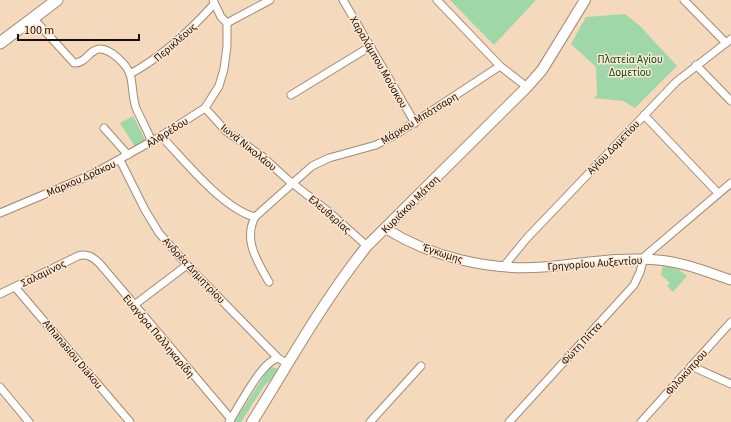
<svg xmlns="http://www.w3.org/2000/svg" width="731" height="422" font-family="'Source Sans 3',sans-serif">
	<rect width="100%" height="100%" fill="#f5d9bd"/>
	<g fill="#9fd7a9">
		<path d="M450,0h86l-42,45z"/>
		<path d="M625,14l15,12 37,40 -42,42 -12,-7 -29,-3 3,-3 -1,-28 -25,-23 15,-27z"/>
		<path d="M133,116l13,25 -11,6 -15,-24z"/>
		<path d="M663,266l15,3 9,7 -14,16 -6,-6 3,-3 -9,-8z"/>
		<path d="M272,367l6,2 -7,10 -7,7 -23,36h-7l35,-54z"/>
	</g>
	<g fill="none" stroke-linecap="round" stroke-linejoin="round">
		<g stroke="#a48a71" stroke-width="9">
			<g id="minor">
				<path d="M213,0l8,17 6,6"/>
				<path d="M343,0l72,123"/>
				<path d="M437,0l63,66 27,21"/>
				<path d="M684,0l42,43"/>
				<path d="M33,18l41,45c12,1 15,-14 26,-14 11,0 26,15 30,25 3,9 2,22 6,34 5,11 11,22 16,34"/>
				<path d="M227,23l43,-23"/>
				<path d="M696,65l35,36"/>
				<path d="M130,74c33,-18 59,-42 84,-70"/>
				<path d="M291,95l80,-49"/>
				<path d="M205,108l21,23 37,26 24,22 42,33 38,34"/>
				<path d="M644,115l74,78"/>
				<path d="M104,128l24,27"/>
				<path d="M161,136c23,24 62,73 94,81"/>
				<path d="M120,160l25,50 14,23 28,32 91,93 10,6"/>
				<path d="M0,213l93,-39 68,-38 44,-28 14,-22 5,-17 3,-23v-23"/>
				<path d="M504,266l23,-28 149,-156 55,-43"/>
				<path d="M269,282c-12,-21 -26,-42 -14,-65l57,-51 17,-8 47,-13 19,-10 105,-69"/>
				<path d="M15,287l115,135"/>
				<path d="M0,294l78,-38c9,-3 15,1 22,8l131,155"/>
				<path d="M133,306l54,-41"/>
				<path d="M691,366l40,18"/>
				<path d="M0,387l29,35"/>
				<path d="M229,422c10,-15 32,-60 49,-64"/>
				<path d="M370,422l51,-56"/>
				<path d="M509,422l125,-137 6,-13 4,-15 87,-74"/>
				<path d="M641,422l90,-100"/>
			</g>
		</g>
		<g stroke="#a48a71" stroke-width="11">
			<path id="tertiary" d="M385,228c45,29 105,43 158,39 38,-3 76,-11 115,-7 25,2 49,12 73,20"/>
		</g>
		<g stroke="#a48a71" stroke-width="12">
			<path id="secondary" d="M252,422c37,-59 71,-121 115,-176l160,-159 15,-17 43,-70"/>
		</g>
		<g stroke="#a48a71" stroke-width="13">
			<path id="primary" d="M0,43l57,-43"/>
		</g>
		<use href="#minor" stroke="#fff" stroke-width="7"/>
		<use href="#tertiary" stroke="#fff" stroke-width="9"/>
		<use href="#secondary" stroke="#fff" stroke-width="10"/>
		<use href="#primary" stroke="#fff" stroke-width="11"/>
	</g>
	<g text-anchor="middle" stroke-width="3" stroke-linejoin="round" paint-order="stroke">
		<g font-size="11" fill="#180f06" stroke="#fee7d1">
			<text transform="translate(175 42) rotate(-41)" y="4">Περικλέους</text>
			<text transform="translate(379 62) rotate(60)" y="4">Χαραλάμπου Μούσκου</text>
			<text transform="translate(419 118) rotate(-32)" y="4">Μάρκου Μπότσαρη</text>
			<text transform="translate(167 132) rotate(-32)" y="4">Αλφρέδου</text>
			<text transform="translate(249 147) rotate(39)" y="4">Ιωνά Νικολάου</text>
			<text transform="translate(613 147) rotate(-46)" y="4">Αγίου Δομετίου</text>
			<text transform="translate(81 178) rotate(-24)" y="4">Μάρκου Δράκου</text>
			<text transform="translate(410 204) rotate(-45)" y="4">Κυριάκου Μάτση</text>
			<text transform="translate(330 214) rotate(41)" y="4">Ελευθερίας</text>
			<text transform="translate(443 253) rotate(18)" y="4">Έγκωμης</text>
			<text transform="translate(595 263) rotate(-4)" y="4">Γρηγορίου Αυξεντίου</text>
			<text transform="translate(194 270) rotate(47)" y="4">Ανδρέα Δημητρίου</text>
			<text transform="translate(43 273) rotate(-26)" y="4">Σαλαμίνος</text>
			<text transform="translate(159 336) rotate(50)" y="4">Ευαγόρα Παλληκαρίδη</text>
			<text transform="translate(581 343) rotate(-47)" y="4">Φώτη Πίττα</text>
			<text transform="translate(73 354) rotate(50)" y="4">Athanasiou Diakou</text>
			<text transform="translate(686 372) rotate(-48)" y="4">Φιλοκύπρου</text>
		</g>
		<g font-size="11" fill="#014b1d" stroke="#fee7d1">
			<text x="630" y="63">Πλατεία Αγίου<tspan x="630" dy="13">Δομετίου</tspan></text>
		</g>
	</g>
	<path d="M18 34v6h121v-6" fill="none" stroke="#180f06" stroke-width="2"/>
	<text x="24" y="34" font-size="12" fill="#180f06" stroke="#fee7d1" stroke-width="3" paint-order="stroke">100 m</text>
</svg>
